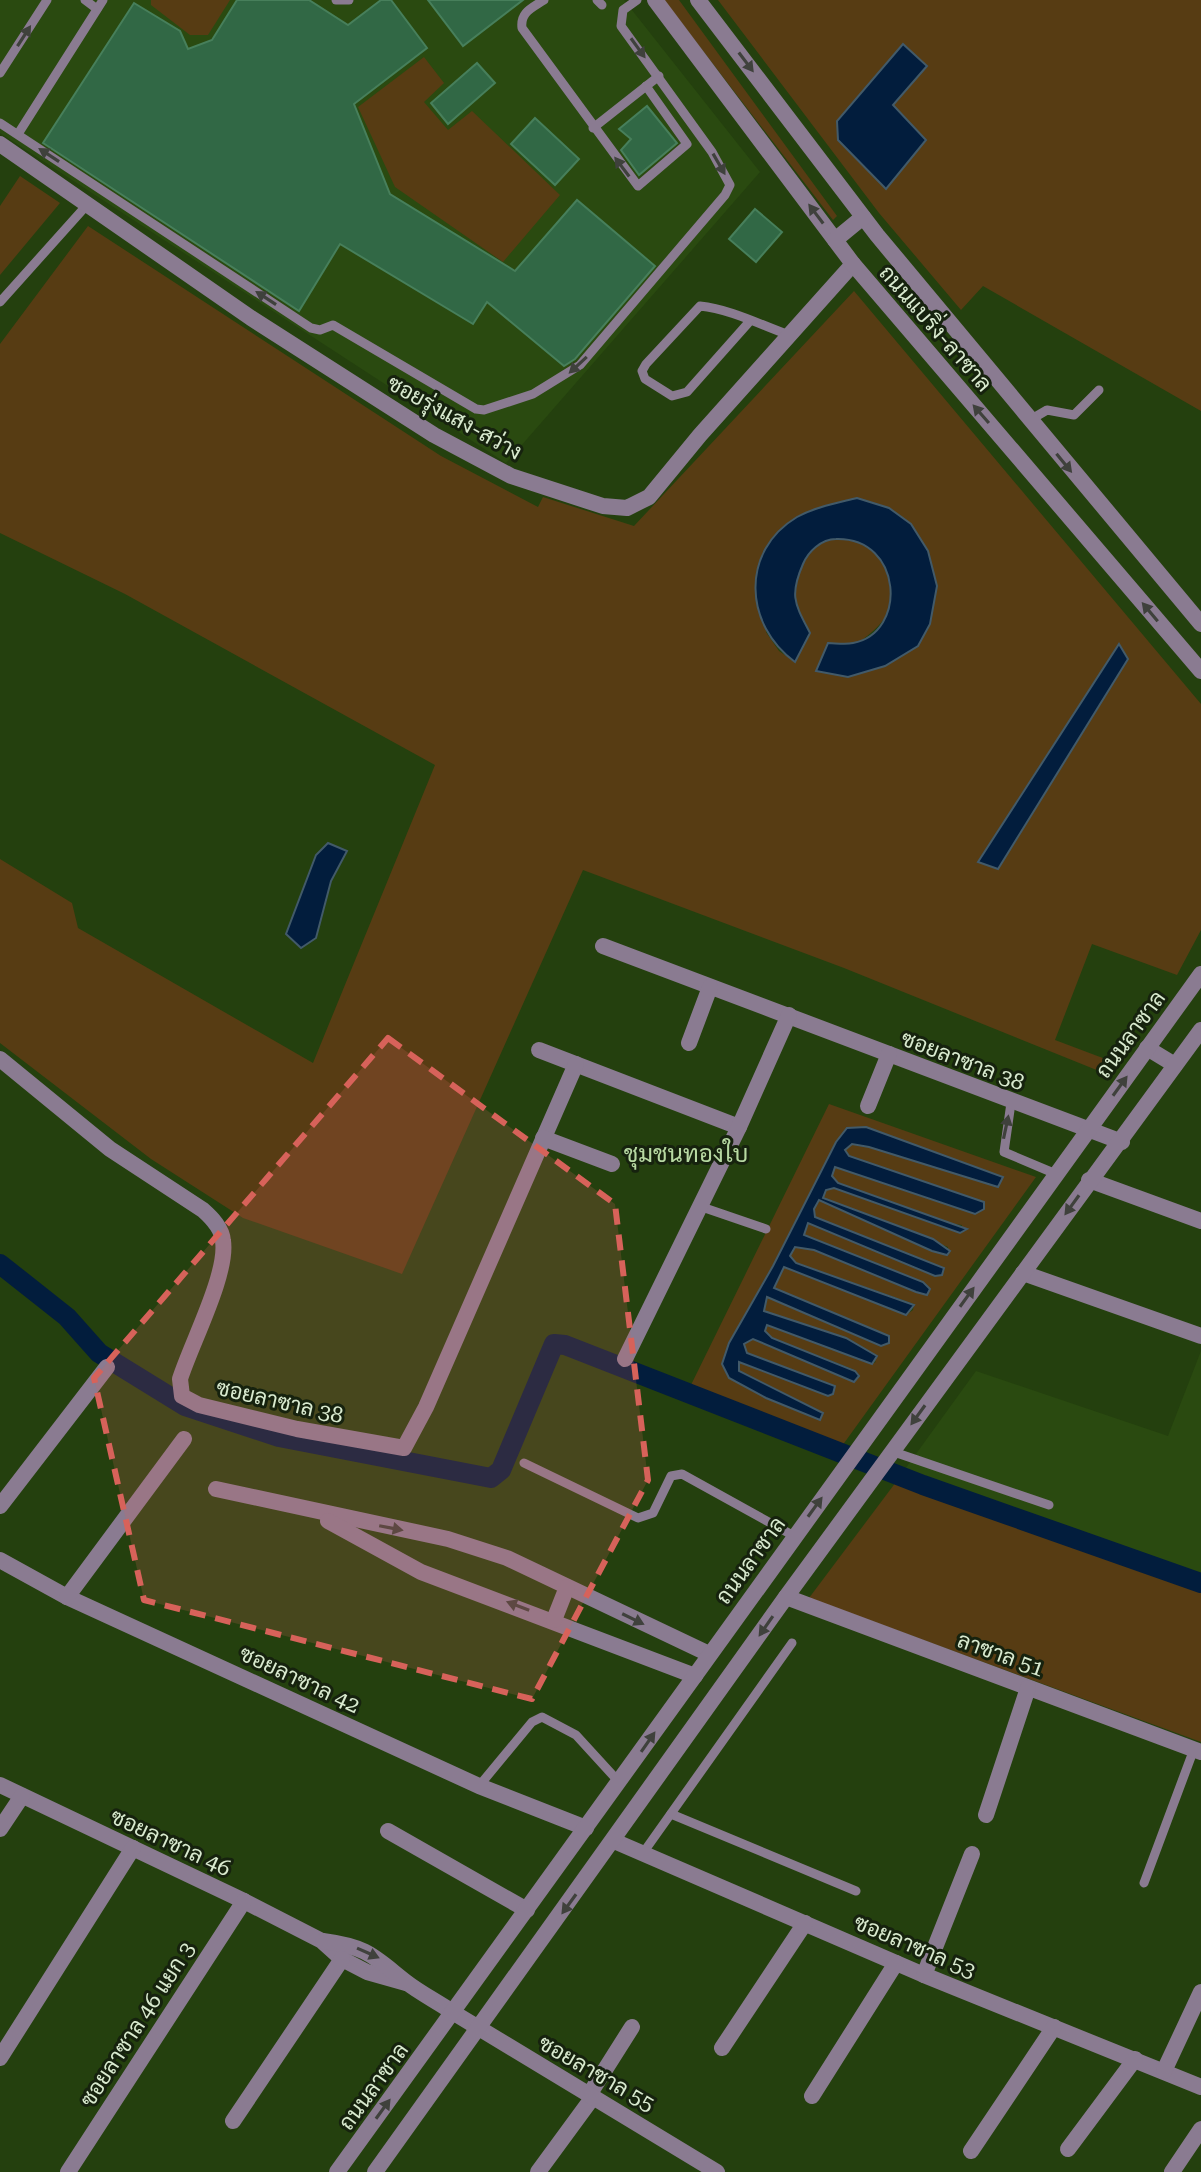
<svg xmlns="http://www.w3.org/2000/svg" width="1201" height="2172" font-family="'Roboto Serif',Sarabun,serif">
	<rect width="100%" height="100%" fill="#24400e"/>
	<g fill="#2a4a10">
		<path d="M0,0h624l136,172 -254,291 -506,-330z"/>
		<path d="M1201,1351v227l-301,-102 76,-105 192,65z"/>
	</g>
	<g fill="#573c13" fill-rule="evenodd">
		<path d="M151,0h79l-22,35h-18l-39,-30z"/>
		<path d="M664,0h15l158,216 -4,4z"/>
		<path d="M718,0h483v411l-218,-125 -22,24 -82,-97z"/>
		<path d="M424,57l20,26 -20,19 24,28 24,-19 88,84 -57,67 -108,-75 -37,-80z"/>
		<path d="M20,176l40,27 -60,72v-69z"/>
		<path d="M88,226l353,230 97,51 5,-10 91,29 220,-235 347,413v226l-24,45 -85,-31 -37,96 61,23 -7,12 -265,-107 -261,-98 -181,404 -159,-56 -92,-59 -151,-116v-184l72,44 6,25 235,135 122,-298 -310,-171 -125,-61v-189zM828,505l109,81 -89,91 -32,-7c23,-17 57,-31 72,-57 28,-48 -61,-119 -90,-37 -10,26 -4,58 -3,86l-16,-11 -13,-19zM1118,645l9,15 -129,209 -19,-7z"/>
		<path d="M829,1104l207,73 -194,269 -152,-59zM866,1127l137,50 -5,10 -129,-40 -17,-3 -8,7 5,5 124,42 -138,-31 -3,9 6,7 103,39 21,3 -2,8 -126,-45 -8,2 -3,8 125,49 -1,8 -15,-4 -112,-51 -6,9 1,8 129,51 -2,7 -8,1 -125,-54 -6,13 120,47 5,13 -114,-45 -19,-3 -5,9 6,7 118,41 -1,6 -7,5 -122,-49 -10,22 115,48 -121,-39 -4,14 82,27 30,24 -5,2 -103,-39 -3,6 7,7 83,32 -102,-31 -10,5 4,9 87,33 -95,-24 -1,9 82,48 -54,-21 -44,-34 7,-21 44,-77 63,-124 11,-14z"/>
		<path d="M896,1482l305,108v152l-392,-144z"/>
	</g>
	<g fill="#021d3d" stroke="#425a69" stroke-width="2">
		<path d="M903,44l24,22 -34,39 33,35 -40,49 -48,-49 -1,-19z"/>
		<path d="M857,498l32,10 22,16 17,27 9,35 -7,38 -12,22 -33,20 -37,11 -32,-6 12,-28c7,0 17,2 25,0 55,-10 50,-106 -17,-104 -15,0 -28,13 -33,25 -14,32 -8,40 7,69l-15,29c-51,-37 -55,-111 2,-145 18,-10 40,-14 60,-19z"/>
		<path d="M1119,644l9,15 -130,210 -20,-7z"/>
		<path d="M328,843l19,8 -16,30 -15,57 -15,10 -15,-14 30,-79z"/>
		<path d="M866,1127l137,50 -5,10 -129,-40 -17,-3 -7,6 4,6 135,46v7l-9,5 -140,-47 -3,9 6,7 129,46 -7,4 -126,-45 -8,2 -3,8 110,41 17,12 -3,4 -15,-4 -113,-51 -5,9 1,8 129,51 -2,7 -7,1 -127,-53 -4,12 119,47 7,7 -3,6 -11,-3 -102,-42 -19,-3 -5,9 6,7 118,42 -8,10 -122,-48 -10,21 115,48v7l-8,3 -114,-49 -3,14 82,27 31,18 -5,8 -105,-39 -2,6 7,7 83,33 4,5 -5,6 -101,-43 -9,5 3,9 88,33 -2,8 -5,2 -89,-34v9l84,42 -3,7 -54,-22 -37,-20 -7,-14 7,-21 44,-77 63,-124 11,-14z"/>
	</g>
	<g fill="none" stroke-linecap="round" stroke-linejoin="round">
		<path stroke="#021d3d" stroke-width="20" d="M0,1264l67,53 32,36 86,53 94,31 212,41 10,-8 53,-126 11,1 358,140 278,98"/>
	</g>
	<g fill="#316845" stroke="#477f5b" stroke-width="2">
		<path d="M237,0h72l39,25 33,-25h10l36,48 -73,56 36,90 125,77 62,-71 78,66 -80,93 -11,7 -77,-64 -14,22 -133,-80 -41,67 -256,-168 91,-140 46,28 8,18 24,-9z"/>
		<path d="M428,0h95l-60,46z"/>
		<path d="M477,63l18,20 -47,41 -17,-21z"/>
		<path d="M647,106l30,37 -38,32 -18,-25 10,-11 -12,-10z"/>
		<path d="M535,118l44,41 -24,26 -44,-41z"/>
		<path d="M755,209l27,23 -26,30 -27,-23z"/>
	</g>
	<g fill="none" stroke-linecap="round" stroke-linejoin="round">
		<g stroke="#8a7b91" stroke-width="9">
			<path d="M85,0l12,9"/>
			<path d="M336,0h13"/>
			<path d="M544,0c-12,8 -24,12 -22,28l116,158 49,-42 -41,-58"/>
			<path d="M597,0l5,5"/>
			<path d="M0,73l47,-73"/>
			<path d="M0,123l311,205 9,2 13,-5 143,84 8,1 49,-16 47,-29 145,-170 5,-10 -18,-33 -91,-126 2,-16 14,-10"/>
			<path d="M593,128l66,-52"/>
			<path d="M18,134l85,-134"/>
			<path d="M0,302l86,-96"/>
			<path d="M750,321l-63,71 -15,4 -27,-17 -3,-8 4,-7 54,-58c30,3 61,19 89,29"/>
			<path d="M1030,420l17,-10 27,5 25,-25"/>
			<path d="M1011,1103l-7,49 52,22"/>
			<path d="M699,1206l67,23"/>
			<path d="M891,1451l158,54"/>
			<path d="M524,1463l114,55 15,-5 18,-37 11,-2 112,62"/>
			<path d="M479,1786l53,-64 10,-5 34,18 43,47"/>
			<path d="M671,1814l185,77"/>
			<path d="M643,1853l149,-210"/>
			<path d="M1144,1883l50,-134"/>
		</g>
		<g stroke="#8a7b91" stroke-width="16">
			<path d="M0,144l251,174 183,117 77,41 92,30 24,2 22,-11 51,-62 153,-171"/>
			<path d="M603,946l519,196"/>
			<path d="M689,1043l21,-56"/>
			<path d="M539,1050l200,77"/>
			<path d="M0,1059l110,90 93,61c9,8 19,18 20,31 5,33 -32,103 -43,138l2,17 17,9 98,24 107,19 22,-41 150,-343"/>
			<path d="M868,1106l21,-52"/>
			<path d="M543,1138l69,26"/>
			<path d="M1089,1180l112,41"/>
			<path d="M1023,1273l178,63"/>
			<path d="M625,1359l114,-232 50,-112"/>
			<path d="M216,1489l232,50 59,19 202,96"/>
			<path d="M0,1506l107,-139"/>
			<path d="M328,1521l93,51 274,104"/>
			<path d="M0,1560l67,37 412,189 107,42"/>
			<path d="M67,1597l117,-158"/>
			<path d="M786,1597l415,155"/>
			<path d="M554,1620l13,-33"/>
			<path d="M0,1785l244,116 78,40 20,18 25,13 39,11"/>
			<path d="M986,1815l42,-127"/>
			<path d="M0,1829l22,-33"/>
			<path d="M388,1831l139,79"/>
			<path d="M614,1841l310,134 277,112"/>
			<path d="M323,1941c45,6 50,15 83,41 14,11 32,20 48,31"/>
			<path d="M924,1975l48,-121"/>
			<path d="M722,2048l83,-125"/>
			<path d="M0,2058l133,-210"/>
			<path d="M1164,2071l37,-79"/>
			<path d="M589,2095l43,-68"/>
			<path d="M812,2096l84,-133"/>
			<path d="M233,2121l109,-162"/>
			<path d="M1068,2149l67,-90"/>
			<path d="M971,2151l83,-124"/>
			<path d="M68,2172l176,-271"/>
			<path d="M538,2172l55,-75"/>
			<path d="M1172,2172l29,-43"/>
		</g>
		<g stroke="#8a7b91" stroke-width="16">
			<path d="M655,0l198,264 348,407"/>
			<path d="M698,0l179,235 324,389"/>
			<path d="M835,240l28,-23"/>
			<path d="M1147,1048l28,17"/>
			<path d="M454,2013l263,159"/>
			<path d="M337,2172l864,-1198"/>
			<path d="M375,2172l411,-575 415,-567"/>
		</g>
	</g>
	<defs><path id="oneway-solid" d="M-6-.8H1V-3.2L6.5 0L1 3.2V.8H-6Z" transform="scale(2)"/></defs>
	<g fill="#3f413c">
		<use href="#oneway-solid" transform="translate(24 36) rotate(-57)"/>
		<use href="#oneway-solid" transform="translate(638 48) rotate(54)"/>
		<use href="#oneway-solid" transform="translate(746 62) rotate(53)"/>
		<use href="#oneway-solid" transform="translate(49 155) rotate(-147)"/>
		<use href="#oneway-solid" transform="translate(719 164) rotate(60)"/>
		<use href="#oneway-solid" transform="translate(622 167) rotate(-127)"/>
		<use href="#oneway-solid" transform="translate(816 214) rotate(-127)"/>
		<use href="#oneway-solid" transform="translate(266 298) rotate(-147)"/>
		<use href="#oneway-solid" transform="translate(578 365) rotate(137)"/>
		<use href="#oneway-solid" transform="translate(981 414) rotate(-131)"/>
		<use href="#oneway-solid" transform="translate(1064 463) rotate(51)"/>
		<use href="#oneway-solid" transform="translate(1150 612) rotate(-130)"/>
		<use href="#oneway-solid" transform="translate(1120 1086) rotate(-54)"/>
		<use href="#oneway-solid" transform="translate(1006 1127) rotate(-78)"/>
		<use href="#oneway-solid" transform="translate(1072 1205) rotate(126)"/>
		<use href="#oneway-solid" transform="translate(967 1297) rotate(-54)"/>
		<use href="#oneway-solid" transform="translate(918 1415) rotate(126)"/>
		<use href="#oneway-solid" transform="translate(815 1507) rotate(-54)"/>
		<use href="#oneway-solid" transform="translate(391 1528) rotate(11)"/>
		<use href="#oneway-solid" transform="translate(518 1606) rotate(-159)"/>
		<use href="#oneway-solid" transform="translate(633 1619) rotate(26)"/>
		<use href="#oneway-solid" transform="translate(766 1626) rotate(125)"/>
		<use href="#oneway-solid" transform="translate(648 1742) rotate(-55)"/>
		<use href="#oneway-solid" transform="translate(569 1904) rotate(126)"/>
		<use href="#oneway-solid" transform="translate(368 1953) rotate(24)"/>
		<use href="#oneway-solid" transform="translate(383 2109) rotate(-54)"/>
	</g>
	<path fill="#d7625a" fill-opacity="0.2" stroke="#d7625a" stroke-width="6" stroke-dasharray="16 10" stroke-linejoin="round" d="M388,1038l227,166 33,276 -116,219 -388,-99 -50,-222z"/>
	<g text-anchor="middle" stroke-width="6" stroke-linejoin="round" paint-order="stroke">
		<g font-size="22" fill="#d9eacf" stroke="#16220e">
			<text transform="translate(936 328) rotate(49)" y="8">ถนนแบริ่ง-ลาซาล</text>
			<text transform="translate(455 417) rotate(29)" y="8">ซอยรุ่งแสง-สว่าง</text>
			<text transform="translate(1130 1034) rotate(-54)" y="8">ถนนลาซาล</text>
			<text transform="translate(963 1060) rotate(21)" y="8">ซอยลาซาล 38</text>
			<text transform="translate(280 1401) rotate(13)" y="8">ซอยลาซาล 38</text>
			<text transform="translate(750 1560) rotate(-54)" y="8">ถนนลาซาล</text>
			<text transform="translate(1001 1654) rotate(20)" y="8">ลาซาล 51</text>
			<text transform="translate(300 1679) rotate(25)" y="8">ซอยลาซาล 42</text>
			<text transform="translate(171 1842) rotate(25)" y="8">ซอยลาซาล 46</text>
			<text transform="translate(915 1946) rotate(23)" y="8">ซอยลาซาล 53</text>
			<text transform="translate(137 2024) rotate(-57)" y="8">ซอยลาซาล 46 แยก 3</text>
			<text transform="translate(597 2073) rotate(30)" y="8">ซอยลาซาล 55</text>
			<text transform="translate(373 2086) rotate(-54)" y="8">ถนนลาซาล</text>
		</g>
		<g font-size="24" fill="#b7d9a2" stroke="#16220e">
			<text x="686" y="1162">ชุมชนทองใบ</text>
		</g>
	</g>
</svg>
